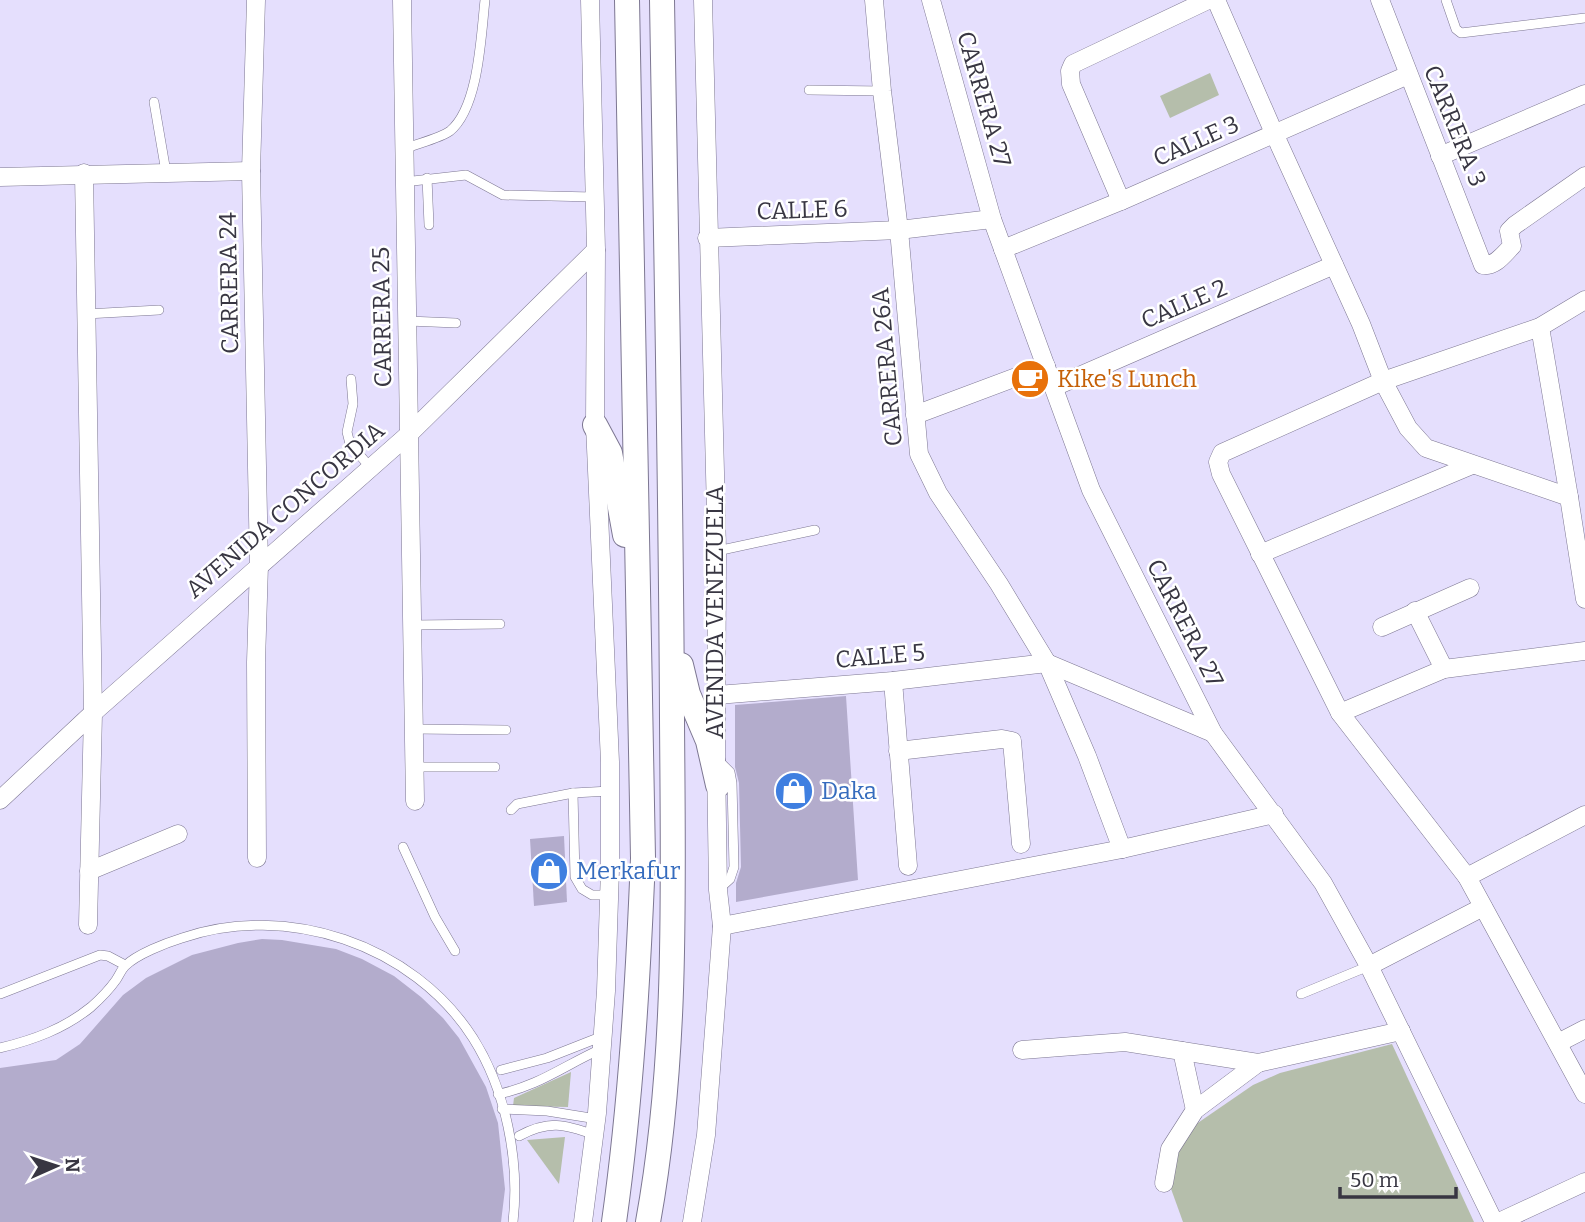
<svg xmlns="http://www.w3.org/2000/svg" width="1585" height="1222" font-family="Bitter,serif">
	<rect width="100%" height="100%" fill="#e5dffd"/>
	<g fill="#b5beab">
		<path d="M1210,73l9,22 -49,23 -10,-22z"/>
		<path d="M1392,1044l82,178h-291l-13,-36 5,-28 14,-29 64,-44 27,-12z"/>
		<path d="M571,1072l-3,35 -55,-1 1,-8z"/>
		<path d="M565,1137l-6,47 -32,-44z"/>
	</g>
	<g fill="#b3accc">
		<path d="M846,696l12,184 -122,22v-19l5,-16 -2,-84 -4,-16v-62z"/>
		<path d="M564,836l3,66 -33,4 -4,-67z"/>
		<path d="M262,939l20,1 54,9 26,10 32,17 27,21 22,21 16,20 27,49 12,36 7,66 -4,33h-501v-154l56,-8 24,-16 43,-49 23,-17 46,-23 46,-12z"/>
	</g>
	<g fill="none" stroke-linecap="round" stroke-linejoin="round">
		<g stroke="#7d7792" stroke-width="10">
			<g id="lane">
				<path d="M1446,0l10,29 5,4 124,-15"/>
				<path d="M809,90l73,1"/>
				<path d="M154,102l12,70"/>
				<path d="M404,149c12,-5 37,-11 46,-18 29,-24 31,-96 35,-131"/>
				<path d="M427,178l2,47"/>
				<path d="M404,182l62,-7 37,20 90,2"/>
				<path d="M86,314l73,-4"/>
				<path d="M408,321l48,2"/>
				<path d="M351,379l2,25 -6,28 3,12 20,23"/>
				<path d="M717,551l98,-21"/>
				<path d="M413,625l87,-1"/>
				<path d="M414,729l92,1"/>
				<path d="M718,760l12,12 2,11 2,84 -4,12 -11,10"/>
				<path d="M414,767h81"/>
				<path d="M573,793l2,84 7,12 10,6h18"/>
				<path d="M511,810l6,-6 56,-11 37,-2"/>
				<path d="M403,847l32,70 20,34"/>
				<path d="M0,994l100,-39 8,1 17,9"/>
				<path d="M1301,994l68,-28"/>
				<path d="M0,1048c33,-8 64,-19 91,-41 9,-8 18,-17 25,-27 3,-4 5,-10 9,-14 12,-12 41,-23 57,-28 104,-36 231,6 291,100 33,52 47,123 40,184"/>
				<path d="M501,1070l46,-12 56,-22"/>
				<path d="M498,1094c39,-7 67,-29 103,-45"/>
				<path d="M502,1109l45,2 50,8"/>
				<path d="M519,1136c30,-16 45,-12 76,-1"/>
			</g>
		</g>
		<g stroke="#7d7792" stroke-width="19">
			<g id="street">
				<path d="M256,0l-5,171 8,394 -3,97 1,196"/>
				<path d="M402,0l13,801"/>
				<path d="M874,0l8,91 17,139 20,224 19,39 61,91 48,79 40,93 35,93"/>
				<path d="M931,0l61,219 99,271 122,243 110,150 46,83 125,256"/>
				<path d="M1216,0l58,133 87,191 22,57 25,47 18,20 143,49 16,102"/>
				<path d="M1380,0l103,265c12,2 21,-11 29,-19l-3,-15 6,-6 70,-49"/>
				<path d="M1440,156l145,-62"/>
				<path d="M84,173l9,540 -5,212"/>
				<path d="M0,177l251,-6"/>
				<path d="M1121,201l-50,-117 -1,-13 3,-7 135,-64"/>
				<path d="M707,238l192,-8 93,-11"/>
				<path d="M1003,249l118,-48 287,-126"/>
				<path d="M1585,300l-45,27 -157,54 -161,72 -4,9 3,12 119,239 127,164 118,217"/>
				<path d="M1540,327l29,170"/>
				<path d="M1054,387l280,-122"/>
				<path d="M915,415l131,-49"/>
				<path d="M1260,554l212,-89"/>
				<path d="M1415,611l29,58"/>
				<path d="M1382,627l88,-39"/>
				<path d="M893,681l15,185"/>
				<path d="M717,695l176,-14 154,-18 166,70"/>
				<path d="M1340,713l104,-44 141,-18"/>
				<path d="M898,751l104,-12 10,2 9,103"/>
				<path d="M0,800l93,-87 316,-279 187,-184"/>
				<path d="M89,871l89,-37"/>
				<path d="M1467,877l118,-62"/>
				<path d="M722,926l400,-77 152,-35"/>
				<path d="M1369,966l114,-59"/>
				<path d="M1558,1043l27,-14"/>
				<path d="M1022,1050l103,-8 133,21 143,-32"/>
				<path d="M1182,1051l13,59"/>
				<path d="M1164,1183l6,-34 25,-39 63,-47"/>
				<path d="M583,1222l14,-109 9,-122 4,-122v-107l-15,-337 1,-175 -6,-250"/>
				<path d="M692,1222l14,-87 16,-209 -4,-36 -2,-132 1,-207 -14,-551"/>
				<path d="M1499,1222l86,-40"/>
			</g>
		</g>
		<g stroke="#7d7792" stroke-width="26">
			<g id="secondary">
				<path d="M595,425l15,28 15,82"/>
				<path d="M681,665l7,29 20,47 10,44"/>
				<path d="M614,1222c17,-121 24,-242 29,-364l-16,-858"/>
				<path d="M648,1222c30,-165 25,-336 24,-503 -1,-240 -6,-479 -10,-719"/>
			</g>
		</g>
		<use href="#lane" stroke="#fff" stroke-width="9"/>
		<use href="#street" stroke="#fff" stroke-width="18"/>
		<use href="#secondary" stroke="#fff" stroke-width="24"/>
	</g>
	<defs>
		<g id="cafe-disc" transform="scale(2.0125)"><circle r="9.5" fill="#e8710a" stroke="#fff"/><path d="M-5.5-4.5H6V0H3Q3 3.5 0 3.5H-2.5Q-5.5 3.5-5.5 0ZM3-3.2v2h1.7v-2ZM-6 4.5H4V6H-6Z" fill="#fff"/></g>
		<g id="shop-disc" transform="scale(2.0125)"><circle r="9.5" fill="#3f7fe0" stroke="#fff"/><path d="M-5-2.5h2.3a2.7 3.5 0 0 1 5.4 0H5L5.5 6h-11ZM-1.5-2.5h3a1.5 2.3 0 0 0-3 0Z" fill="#fff"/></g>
	</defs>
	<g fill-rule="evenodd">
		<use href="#cafe-disc" x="1030" y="379"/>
		<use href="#shop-disc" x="794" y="791"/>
		<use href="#shop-disc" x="549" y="871"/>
	</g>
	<g text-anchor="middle" stroke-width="5" stroke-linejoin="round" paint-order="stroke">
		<g font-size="24" fill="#383642" stroke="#fff">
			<text transform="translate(984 99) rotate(74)" y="8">CARRERA 27</text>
			<text transform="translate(1455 126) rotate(68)" y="8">CARRERA 3</text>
			<text transform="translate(1196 141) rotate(-24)" y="8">CALLE 3</text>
			<text transform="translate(802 210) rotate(-2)" y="8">CALLE 6</text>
			<text transform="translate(229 283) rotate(-91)" y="8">CARRERA 24</text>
			<text transform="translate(1184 304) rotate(-23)" y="8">CALLE 2</text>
			<text transform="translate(382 317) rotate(-91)" y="8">CARRERA 25</text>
			<text transform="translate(887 367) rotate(-95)" y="8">CARRERA 26A</text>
			<text transform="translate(285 510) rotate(-41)" y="8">AVENIDA CONCORDIA</text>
			<text transform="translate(715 612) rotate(-90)" y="8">AVENIDA VENEZUELA</text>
			<text transform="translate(1185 623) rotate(63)" y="8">CARRERA 27</text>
			<text transform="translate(880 656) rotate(-5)" y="8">CALLE 5</text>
		</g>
		<g font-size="24" fill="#c56008" stroke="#fff" text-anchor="start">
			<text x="1057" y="387">Kike's Lunch</text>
		</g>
		<g font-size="24" fill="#366cbe" stroke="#fff" text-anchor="start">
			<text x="821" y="799">Daka</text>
			<text x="576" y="879">Merkafur</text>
		</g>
	</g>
	<g transform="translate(56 1166) rotate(87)" stroke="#ffffff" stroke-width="5" paint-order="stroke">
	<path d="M0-5L12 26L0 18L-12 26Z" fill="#383642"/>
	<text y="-10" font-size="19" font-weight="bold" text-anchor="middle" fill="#383642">N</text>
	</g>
	<path d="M1340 1187v10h116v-10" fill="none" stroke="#383642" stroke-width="3.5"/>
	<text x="1350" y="1187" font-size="21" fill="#383642" stroke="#ffffff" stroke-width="5" paint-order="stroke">50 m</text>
</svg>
